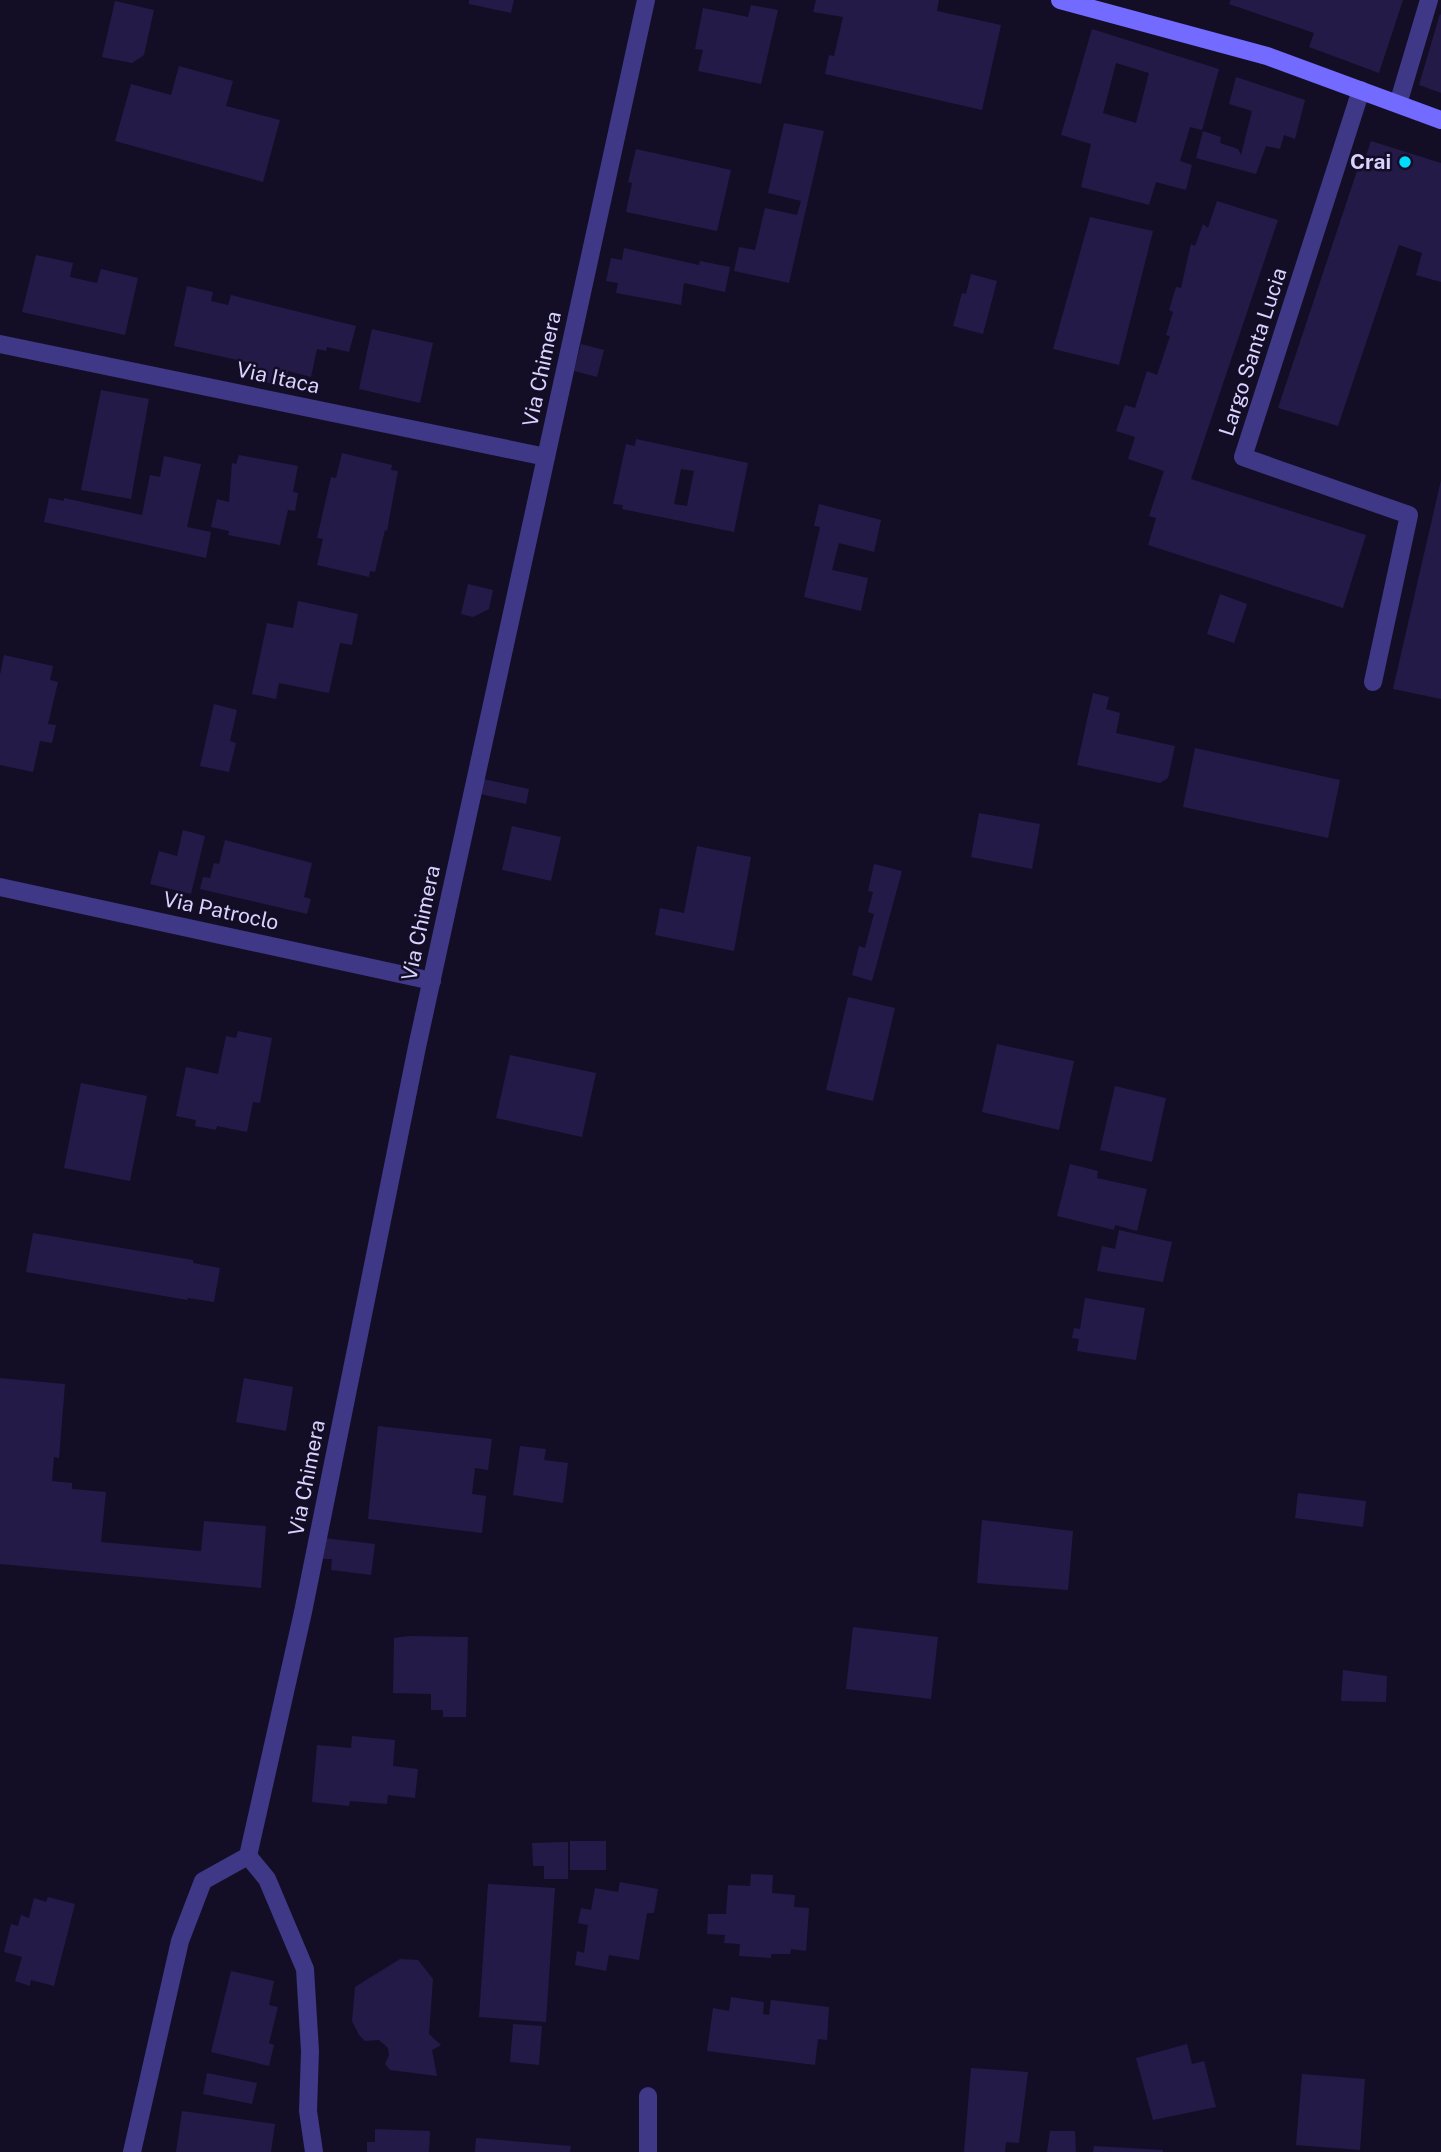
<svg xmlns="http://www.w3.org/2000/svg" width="1441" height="2152" font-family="'Public Sans',sans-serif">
	<rect width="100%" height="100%" fill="#130e26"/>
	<g fill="#241a47" fill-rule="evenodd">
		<path d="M469,0h45l-3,13 -42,-9z"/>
		<path d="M816,0h123l-2,11 64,14 -19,85 -157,-36 4,-19 5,1 9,-39 -30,-5z"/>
		<path d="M1231,0h172l-24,73 -70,-26 5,-14 -85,-29z"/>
		<path d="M115,1l39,9 -10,45 -12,8 -30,-6z"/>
		<path d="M751,5l27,5 -17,74 -63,-13 5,-21 -8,-1 8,-41 45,9z"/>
		<path d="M1440,14l1,1v78l-22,-8z"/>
		<path d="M1092,29l127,40 -17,61 -12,-3 -10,34 12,4 -6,25 -30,-8 -7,23 -68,-18 10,-43 -30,-9zM1116,63l33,10 -13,50 -33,-10z"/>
		<path d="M179,66l54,15 -7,25 54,14 -17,62 -148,-41 16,-57 40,11z"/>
		<path d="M1236,77l69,23 -10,39 -11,-4 -4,14 -14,-3 -10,28 -60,-16 7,-27 18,6 -1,6 18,6 3,6 11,-44 -23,-7z"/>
		<path d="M784,123l40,8 -35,152 -55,-12 5,-24 16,3 10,-42 32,7 4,-14 -33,-8z"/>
		<path d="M1371,141l70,22v119l-25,-7 6,-22 -23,-8 -61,181 -60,-18 82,-246h4z"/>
		<path d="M636,149l95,21 -14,61 -91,-19 6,-29 -4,-1z"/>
		<path d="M1217,201l61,19 -87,259 175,56 -23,73 -195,-63 8,-27 -7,-2 15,-45 -36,-12 7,-22 -19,-6 9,-26 10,3 12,-37 10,4 13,-39 -4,-1 7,-23 -4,-2 7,-23 5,1 10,-44 4,2 8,-22 5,4z"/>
		<path d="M1090,217l63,14 -34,134 -66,-16z"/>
		<path d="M624,248l75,17 1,-4 30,6 -5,25 -41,-9 -3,22 -65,-12 2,-10 -12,-2 5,-23 11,2z"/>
		<path d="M36,255l37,8 -3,14 27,6 4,-14 37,9 -13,57 -103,-23z"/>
		<path d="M971,274l26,7 -14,53 -30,-8 9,-33 4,1z"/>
		<path d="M187,286l26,6 -2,9 17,4 3,-10 125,31 -7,26 -22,-5 -1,4 -9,-2 -6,28 -23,-6 -3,16 -37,-9 3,-15 -77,-17z"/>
		<path d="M372,329l61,14 -13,60 -61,-14z"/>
		<path d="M581,344l23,6 -7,27 -23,-6z"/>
		<path d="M101,390l48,9 -18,100 -50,-9z"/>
		<path d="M636,439l112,24 -14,69 -112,-23 1,-4 -10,-1 13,-60 9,2zM681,469l13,2 -7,35 -13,-2z"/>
		<path d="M342,453l50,12 -1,5 7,1 -11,60 -2,-1 -10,42 -5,-1 -1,6 -52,-12 6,-26 -6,-1 14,-61 5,1z"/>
		<path d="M239,455l59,11 -5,26 5,1 -3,18 -7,-1 -8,35 -52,-10 1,-4 -18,-4 6,-28 12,3 3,-39 4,1z"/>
		<path d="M164,456l37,8 -14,63 24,5 -5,26 -162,-36 5,-24 15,3v-3l78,17 8,-40 10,2z"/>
		<path d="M1441,480v219l-48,-10z"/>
		<path d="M819,504l62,16 -7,32 -35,-9 -7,27 36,8 -7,33 -57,-14 16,-70 -6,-1z"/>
		<path d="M468,584l25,6 -4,19 -16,8 -12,-3z"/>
		<path d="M1220,594l27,10 -13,39 -27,-9z"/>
		<path d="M298,601l60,13 -6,31 -12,-2 -11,50 -50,-10 -3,16 -24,-5 15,-71 26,5z"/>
		<path d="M4,655l49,11 -3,14 8,2 -10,42 8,1 -4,18 -12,-2 -7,31 -33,-7v-90z"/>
		<path d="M1093,693l16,4 -3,12 14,4 -4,20 59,13 -7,32 -8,5 -83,-18z"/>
		<path d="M214,704l23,6 -7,31 6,2 -7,29 -29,-6z"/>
		<path d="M1195,748l145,32 -12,58 -145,-31z"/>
		<path d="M483,779l46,10 -3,15 -46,-10z"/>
		<path d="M979,813l61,11 -8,45 -61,-12z"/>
		<path d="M512,826l49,11 -10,44 -49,-11z"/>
		<path d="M183,830l22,6 -14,58 -41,-10 9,-33 18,5z"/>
		<path d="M225,840l87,23 -8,34 7,2 -4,15 -107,-25 3,-12 7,1 4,-15 5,1z"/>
		<path d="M697,846l54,11 -17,94 -79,-16 5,-27 24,5z"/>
		<path d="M874,864l28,7 -30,110 -20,-6 7,-29 6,2 9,-34 -6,-2 5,-20 -5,-1z"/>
		<path d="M848,997l47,11 -22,93 -47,-11z"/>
		<path d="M238,1031l34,7 -12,65 -7,-1 -6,30 -30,-6 -1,4 -21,-4 1,-6 -20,-4 10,-49 32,7 8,-38 10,2z"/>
		<path d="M997,1044l77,17 -15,69 -77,-18z"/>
		<path d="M510,1055l86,18 -14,64 -86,-19z"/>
		<path d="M81,1083l66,13 -17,85 -66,-13z"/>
		<path d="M1115,1086l51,12 -14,64 -52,-12z"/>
		<path d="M1070,1164l28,7 -1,7 50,11 -10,42 -22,-6 -1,5 -57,-14z"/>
		<path d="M1119,1230l53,12 -9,40 -66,-11 5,-25 13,3z"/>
		<path d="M33,1233l160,27v3l27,5 -6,34 -26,-4 -1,2 -161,-28z"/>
		<path d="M1085,1298l60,10 -9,52 -59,-9 2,-12 -7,-1 2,-10 6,1z"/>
		<path d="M0,1378l65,6 -6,74 -5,-1 -2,24 20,2v6l34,3 -5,50 100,9 3,-30 62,5 -5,62 -261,-24z"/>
		<path d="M244,1378l49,9 -7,44 -50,-9z"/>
		<path d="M378,1426l114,13 -4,31 -13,-2 -3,26 14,2 -4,37 -114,-14z"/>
		<path d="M520,1446l26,3 -2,11 24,3 -5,40 -50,-8z"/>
		<path d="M1298,1493l68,8 -3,26 -68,-9z"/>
		<path d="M982,1520l91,11 -5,59 -91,-7z"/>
		<path d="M324,1538l51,6 -4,31 -40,-5 1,-11h-10z"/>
		<path d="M853,1627l85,10 -7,62 -85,-10z"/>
		<path d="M409,1636l59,1 -2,80h-23v-7h-12v-16l-38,-1 1,-55z"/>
		<path d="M1343,1670l44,6 -1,26 -45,-1z"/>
		<path d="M352,1736l43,4 -2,26 25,3 -3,29 -27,-3 -1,9 -37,-3 -1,5 -37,-4 5,-57 34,3z"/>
		<rect x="570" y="1841" width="36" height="29"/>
		<path d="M568,1842v37h-24v-13h-11l-1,-23z"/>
		<path d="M751,1874l22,1 -1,18 23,2 -1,12 15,1 -3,43 -15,-2 -1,5h-19v4l-32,-2 1,-12 -16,-1 1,-8 -18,-1 1,-20h18l2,-29 22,1z"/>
		<path d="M620,1882l38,7 -4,24h-7l-8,47 -30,-5 -3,16 -31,-6 2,-14 7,2 4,-28 -10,-2 3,-15 10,2 4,-22 23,4z"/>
		<path d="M488,1884l67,4 -9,134 -67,-5z"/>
		<path d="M48,1897l27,7 -21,82 -23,-6 -1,6 -15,-5 7,-24 -18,-5 7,-28 7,2 3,-11 8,3 5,-20 12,4z"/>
		<path d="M400,1959l18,1 15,19 -4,55 12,11 -9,5 5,26 -47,-6 -5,-6 4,-9 -1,-7 -9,-8 -14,1 -6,-6 -7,-14 3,-34z"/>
		<path d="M231,1971l43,10 -5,24 9,2 -9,36 5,2 -5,21 -58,-14z"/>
		<path d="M731,1997l33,5 -1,12 6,1 2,-15 58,7 -2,33 -9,-1 -3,26 -108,-14 6,-43 16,3z"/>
		<path d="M513,2024l29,2 -3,39 -29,-3z"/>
		<path d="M1187,2044l5,20 12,-3 12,46 -63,13 -17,-62z"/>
		<path d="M971,2068l57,4 -9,71 -13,-1 -1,10h-41z"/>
		<path d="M207,2073l50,10 -5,21 -49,-10z"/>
		<path d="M1302,2074l63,5 -5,71 -64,-5z"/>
		<path d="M182,2111l93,13 -4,28h-95z"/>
		<path d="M375,2129l55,2 -1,21h-62v-10h8z"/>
		<path d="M1050,2131h25l1,21h-29z"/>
		<path d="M476,2138l95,8 -1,6h-95z"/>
		<path d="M1094,2146l69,4v2h-70z"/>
	</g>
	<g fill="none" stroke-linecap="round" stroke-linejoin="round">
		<g stroke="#3e3886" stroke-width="18">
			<path d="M1361,90l-118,367 166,58 -36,167"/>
			<path d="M1398,104l31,-104"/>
			<path d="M0,344l546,113"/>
			<path d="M0,887l432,94"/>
			<path d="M248,1856l55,-244 114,-565 229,-1047"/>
			<path d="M248,1856l19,23 38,90 5,82 -2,60 6,41"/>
			<path d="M132,2152l48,-211 23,-60 45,-25"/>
			<path d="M648,2152v-56"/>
		</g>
		<path stroke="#736aff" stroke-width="18" d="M1060,0l207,56 174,64"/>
	</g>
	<circle fill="#00dbfe" stroke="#130e26" stroke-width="2.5" cx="1405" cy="162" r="7"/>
	<g text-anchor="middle" stroke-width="5" stroke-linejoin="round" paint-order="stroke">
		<g font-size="21" font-weight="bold" fill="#d9d3ff" stroke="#130e26" text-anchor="end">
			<text x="1391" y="169">Crai</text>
		</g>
		<g font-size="21" fill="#d9d3ff" stroke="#130e26">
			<text transform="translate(1253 352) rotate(-72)" y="7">Largo Santa Lucia</text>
			<text transform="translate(542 369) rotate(-78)" y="7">Via Chimera</text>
			<text transform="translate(278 378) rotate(12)" y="7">Via Itaca</text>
			<text transform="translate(221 911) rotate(12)" y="7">Via Patroclo</text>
			<text transform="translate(421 923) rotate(-78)" y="7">Via Chimera</text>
			<text transform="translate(307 1478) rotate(-79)" y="7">Via Chimera</text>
		</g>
	</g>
</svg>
